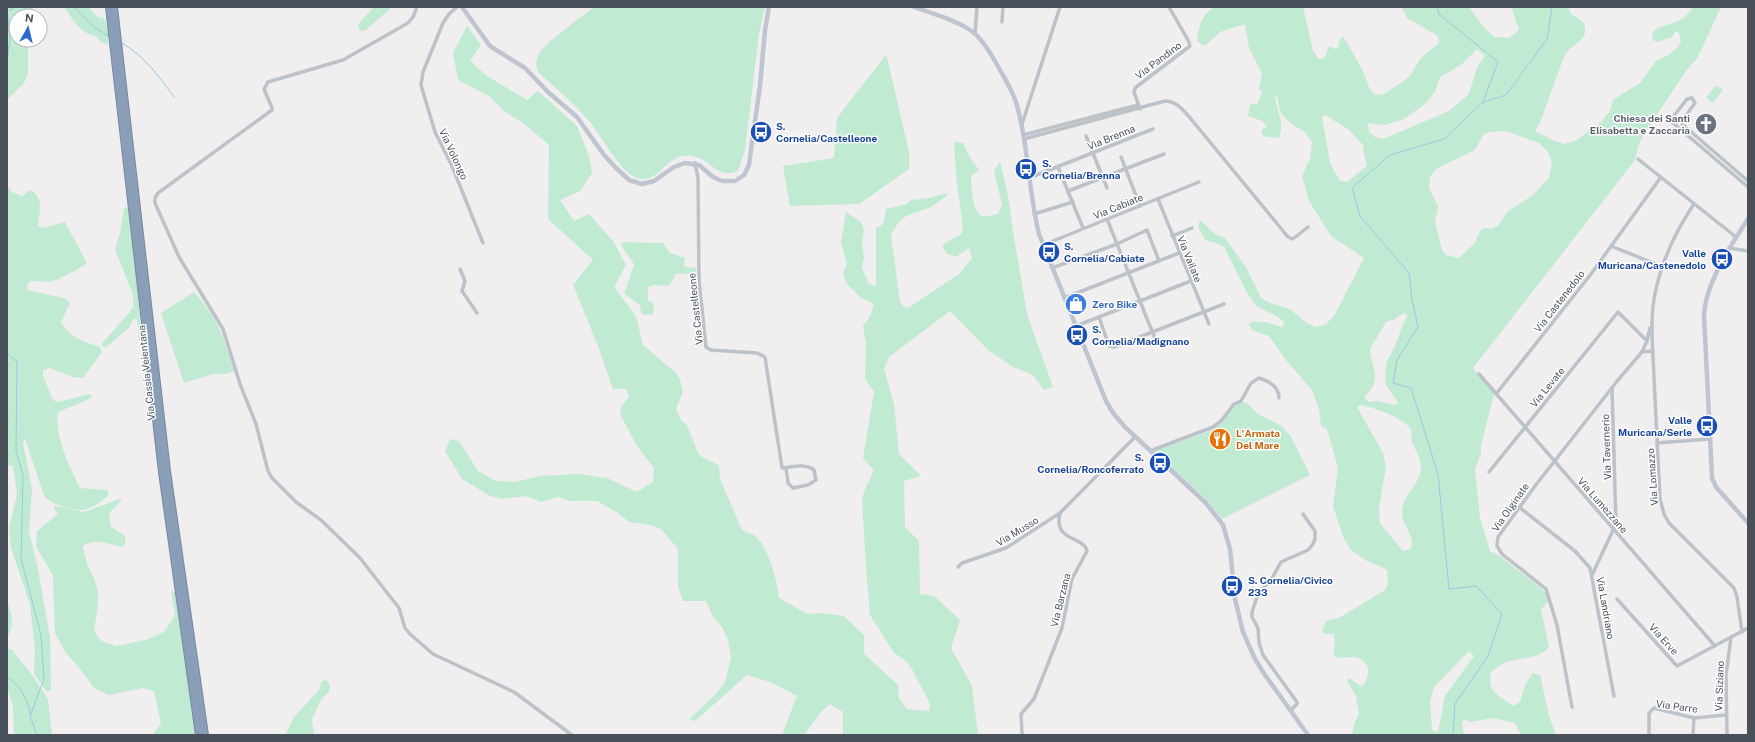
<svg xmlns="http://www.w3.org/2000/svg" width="1755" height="742" font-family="'Public Sans',sans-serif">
	<rect width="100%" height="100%" fill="#f0eeee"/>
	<g fill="#c1ead3" fill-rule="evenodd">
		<path d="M7,7h26l-3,9h-14v24h12v33l-4,10 -17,17z"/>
		<path d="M64,7h24l11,11 4,-1 5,11v17l-7,-3 -5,-6c-16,-2 -23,-17 -32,-29z"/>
		<path d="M374,7h18l-26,23 -5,1 -3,-4 2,-5z"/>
		<path d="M594,7h171l-6,27 -14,116 -7,21c-22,9 -27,-13 -47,-15 -25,-3 -29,23 -47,23 -5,0 -11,-2 -14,-5 -13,-9 -30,-40 -41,-53 -15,-18 -34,-33 -51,-49 -2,-6 -3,-11 1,-18 5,-11 43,-37 55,-47z"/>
		<path d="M1215,7h88l10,44 6,8 6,-1 3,-10 3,-2 3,3 4,-1 2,-9 3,-3 19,33 8,21 6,5 8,-1 25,-17 11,-18 19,-16 -1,-7 -31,-18 -5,-11h67l12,17 13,13 15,1 10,-8 -7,-21 1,-2h55l3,7c9,5 15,7 14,18 -1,10 -15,13 -20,23 -9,21 -16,45 -25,67l-5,9 15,8 14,5 11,-3 25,-18 10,-12 3,-11 27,-17 16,-22 12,-6 10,-8 3,-6 -2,-8 -3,-2 -4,6 -15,5 -4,-2 -1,-7c8,-9 21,-8 30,-14 4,-2 8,-8 11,-12h28l-23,50 -12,14 -42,63 -6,13 -3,13 -162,208 21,26 -13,51v8l-6,16 5,49 10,33 11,6 40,31 5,6 3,7 -8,8 8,38c-10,12 -25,10 -39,14 -7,1 -14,8 -19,11 -4,21 8,23 22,34l7,-4 6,-19 7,-10 7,2 9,41 7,19h-35l-6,-12 -22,-5 -22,4 -7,-3 -2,5 2,11h-112l2,-11 5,-10 -3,-18 -9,-16 2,-2 13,9c7,-10 11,-23 -4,-29 -6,-2 -16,0 -22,0l-2,-3 1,-16 -2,-5h-7l-4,-2 4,-11 13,-3 46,-28 3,-6 -1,-14 -5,-3 -15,-6 -16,-11 -7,-11 -11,-33 5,-38 -11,-39 -6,-3 -2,-17 -7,-19 -26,-30 -17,-24 -16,-5 -4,-7 2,-2c12,-1 21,1 31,5l3,-4 -9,-7 -21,-11 -9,-14 -22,-44 -8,-4 -11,-3 -7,-13 2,-7 15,14 10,4 21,29 15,31 9,5 20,6 18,15 9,3 9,-3 8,-8 30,-58 -33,-22 -22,-35 -7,-25 8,-17 2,-17 -8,-11 -11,-6 -11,-10 -3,-8 -2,-11 -2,-1c1,15 10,27 4,43l-16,-2 -2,-5 6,-5 -5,-5 -14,-5 2,-12h7l5,-11 -3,-5 3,-15 -13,-25 -4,-24 -25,8 -15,14 -8,-5c2,-14 4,-27 18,-34zM1477,49l8,7 -8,11 -8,27 -20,17 -66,28 -8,-2 -6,-5 -1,-9 17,2 19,-6 21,-15 10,-12 5,-15 21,-12zM1325,115l23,14 15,16 1,9 3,12 -20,16 -7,-1 -10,-18 -8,-46zM1506,131l33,12 9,9 4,10 -3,16 -16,17 -26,17 -8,13 -7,4 -8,-1 -3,2 -7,14 -15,14 -13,-3 -4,-5 -7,-28 3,-16 -9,-18 1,-11 6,-8 39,-19 8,-15 6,-3zM1404,313l3,2 -13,33 -7,13 -2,13 1,11 11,16v4l-20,-4 -8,1 -5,-5c19,-17 8,-27 6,-48l16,-27 7,-2zM1361,405c12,2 42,13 49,23 3,5 0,12 3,17 5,9 10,18 7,29 -4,14 -18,23 -18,38 -1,13 15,25 8,37l-7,2 -23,-28 -1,-15 7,-41 -3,-14 -26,-46zM1469,651l5,5 -29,40 -7,36 -6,-2 -2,-29 4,-14z"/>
		<path d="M467,26l14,19 -11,16 17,15 40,24 11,-9 39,35 12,30 3,17 -12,18 -20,9 14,21 15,-7 24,27 13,24 -12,22 22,29 7,29 33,28 4,7 3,12 -7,17 5,11 6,5 11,28 4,4 11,5 6,4 1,13 22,51c4,2 8,3 12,5 15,12 23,45 25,63l28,16 15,-1 22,3 20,19v19l34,31 1,13 8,11 22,2 1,-7 -18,-35 -6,-8 -12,-8 -24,-38 -4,-47 -4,-68 2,-8 10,-22 -11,-12 11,-66 -9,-13 1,-36 -3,-17 7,-9 4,-13 -13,-6 -14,-14 -4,-10 4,-10 -6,-22 5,-30 15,10 3,8 -2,13 2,14 -2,11 7,16 7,2v-58c9,-2 9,-11 10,-19l21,-5 4,-4 18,-2 18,-5v3l-16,11 -25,9 -8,7 -7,12 9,67 4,5 4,1 51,-34 13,-16 -3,-10 -13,9 -10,-4 -4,-8 19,-11 2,-6 -7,-53 -2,-33 9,1 8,16 8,11 -8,6c1,13 0,34 12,41l15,-3 4,-9 -8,-34 6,-10 8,35 5,35 14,83 26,73 -9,3 -11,-15 -20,-8 -25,-17 -38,-39 -61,46 -5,12 10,35 5,50 22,22 -17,5 1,46 14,14 1,53 14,2 26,24 -9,28 21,38 6,49h-135v-23l-13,-8 -9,8 -17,23h-22l15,-39 -27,-14 -23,-7 -52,46 -6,-2 26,-24 10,-13 6,-24 -3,-18 -6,-13 -9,-10 -7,-16h-23l-5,-15v-37l-17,-20 -11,-4 -21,-3 -11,-9 -21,-12h-27l-12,-4 -17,5 -15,-6 -24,3 -12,-3 -28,-17 -17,-28 5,-12 9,2 19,30 18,10 19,1 25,-6 38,-2 29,4 30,14 16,-10 1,-14 -17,-22 -17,-32 1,-7 8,-10 -3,-8h-13l-15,-43 -25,-61 20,-25 -45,-41 1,-74 -26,-22 -18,-11 -16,-16 -31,-16 -5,-27z"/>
		<path d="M885,56l2,1 22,95v17l-50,35 -69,2 -7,-40 51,-8 3,-40z"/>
		<path d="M1716,85l7,5 -10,13 -7,-5z"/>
		<path d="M7,175l1,12 4,5 10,4 8,-6c15,7 9,22 8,36l4,2 23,-6 22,41c-7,6 -29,17 -38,19 -5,0 -13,-2 -19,-1l-3,4v5l37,8 6,5 -9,19c5,13 26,22 38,24l3,6 -19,26 -10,-1 -24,-9 -6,2v6l10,24 5,2 32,-8 2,4 -34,14c-4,23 12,56 22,76l27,2 2,4c-5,7 -21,17 -30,16 -12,-1 -27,-6 -35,-14l-19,-58 -2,5 9,46 -3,43 8,32 13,73 1,54h-5l-12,-17 1,-24 -5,-46 -19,-56 -2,-19 8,-35 -4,-28 -6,-1z"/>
		<path d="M127,207l3,3 12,132 -3,-1 -2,-22h-4l-4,9 -24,20 -4,-3 32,-37v-13l-18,-46 5,-16 4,-25z"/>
		<path d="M622,242l41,1 7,10 15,5 -1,9 12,1v5l-20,1 -7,12 -16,-1 -5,2v14l5,1 1,12 -9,1 -4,-2 -1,-8 -16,-11 10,-29c-3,-8 -10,-13 -13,-21z"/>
		<path d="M194,292c24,26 30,46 40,79l-9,3h-12l-29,9 -23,-70z"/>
		<path d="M1241,402l6,1 11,11 24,12 8,9 20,40 -88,44 -16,-20 -52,-48 56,-20c14,-9 18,-23 31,-29z"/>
		<path d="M122,498l-3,5 -10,10 2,14 14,9v8l-5,3c-13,-4 -26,-9 -37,-1 1,16 10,27 14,42 3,13 -1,30 -3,43l7,10 15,5 30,-6 18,-8 11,-17 -4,-24 4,1 22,143h-45l9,-11 -7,-33 -11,-3 -34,7 -15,-7 -10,-14 -20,-24 -9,-17 -2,-57 -17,-30 1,-15 21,-17 -4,-5 1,-3 29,6z"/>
		<path d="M7,602c6,12 7,25 0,36z"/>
		<path d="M7,649h4l19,23 18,27 4,36h-38l-1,-28 -6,-21z"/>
		<path d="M326,680l4,5 -1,7 -7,6 -10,21 2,16h-29l9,-18 25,-27 3,-9z"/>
	</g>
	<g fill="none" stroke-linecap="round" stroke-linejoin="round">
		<g stroke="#93cce2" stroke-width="1">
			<path d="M74,7l20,20 16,10"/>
			<path d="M1437,7l2,7 59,48 -15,40 -39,37 -54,16 -38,33 8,28 49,57 3,26 6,28 -21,33 -4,23 18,5 27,86 11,115 27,-3 26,28 -14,42 -33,48 -2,31"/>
			<path d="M7,9l3,30 -3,23"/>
			<path d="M9,11l6,-4"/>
			<path d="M122,43c22,13 37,33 52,54"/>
			<path d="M1484,102l22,-7 41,-56 5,-32"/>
			<path d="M7,353l10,9 -1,89 7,24 -2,84 20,76 3,44 -14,37 7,19"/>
			<path d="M7,677c13,7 21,23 23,37"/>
		</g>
		<g stroke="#7789a3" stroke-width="8">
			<g id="highway">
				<path d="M109,7l53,465 37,263"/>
				<path d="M114,7l53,464 38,264"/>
			</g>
		</g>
		<g stroke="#bbc2c9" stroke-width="3.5">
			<path d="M417,7l-4,10 -5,6 -65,37 -75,22 -4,7 8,19v2l-114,83 -3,5v5l24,54 44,72 17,55 16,40 12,47 4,7 24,24 25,18 39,38 39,50 6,20 5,6 23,20 81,38 58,43"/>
			<path d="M457,7l-8,7 -6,9 -20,49 -2,13 14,47 17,34 31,77"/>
			<path d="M1002,22l1,-15"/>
			<path d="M975,34l2,-27"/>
			<path d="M1140,109l-6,-17 1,-4 55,-42 -2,-6 -19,-33"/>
			<path d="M1022,124l38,-117"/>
			<path d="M1023,135l115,-30"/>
			<path d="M1086,136l21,52"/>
			<path d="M1024,139l141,-38c12,0 19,10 26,18l97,118 5,2 15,-12"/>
			<path d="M1121,157l19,49"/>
			<path d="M1638,159l98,78"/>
			<path d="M695,163l3,15 1,103 7,66 5,3 46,3 8,4 17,111c10,-1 23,-5 32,2l2,10 -8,5 -15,3 -5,-5 -2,-15"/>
			<path d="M1058,167l25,61"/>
			<path d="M1029,178l124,-49"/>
			<path d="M1748,181l-66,-57v-3l13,-18 -3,-5 -5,1 -14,18v6l75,64"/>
			<path d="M1068,191l96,-37"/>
			<path d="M1158,199l51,125"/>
			<path d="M1694,204c-19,28 -34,61 -40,95 -4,26 -1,52 0,78 2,41 4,81 6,122l4,15 5,9 65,65 3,9 5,35"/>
			<path d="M1034,214l39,-12"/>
			<path d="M1107,219l49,122"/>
			<path d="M1172,236l20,-8"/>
			<path d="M1043,245l156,-63"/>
			<path d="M1611,246l52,21"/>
			<path d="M1729,248l19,3"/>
			<path d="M1052,268l65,-24 30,-14 12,31"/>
			<path d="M460,269l5,12 -3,10 15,22"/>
			<path d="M1064,298l115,-45"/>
			<path d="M1099,317l10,29 5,1 110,-43"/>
			<path d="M1076,326l115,-45"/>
			<path d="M1642,352l5,-11 3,-13"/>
			<path d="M1479,374l236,272"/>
			<path d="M1496,394l95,-120 70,-97"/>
			<path d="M1657,443l52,-4"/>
			<path d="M1150,451l63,-24 8,-6 13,-17 7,-3 10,-18 8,-5c10,3 20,9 20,20"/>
			<path d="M1489,472l129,-160 29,29"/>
			<path d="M1519,507l56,44 15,17 24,128"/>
			<path d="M958,567l4,-4 44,-15 54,-35"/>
			<path d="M1592,575l24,-51 -4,-136"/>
			<path d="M1617,599l60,67 71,-38"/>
			<path d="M1572,707l-15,-82 -11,-36 -44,-35 -5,-8 1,-9 37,-51 83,-106 24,-28 11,-1"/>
			<path d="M1291,710l6,-6v-2l-34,-47 -4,-12 -1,-15 -6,-11v-5l6,-18 13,-14 10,-18 27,-12 5,-6 2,-5v-8l-12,-17"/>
			<path d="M1022,734l-1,-20 13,-15 28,-71 10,-49 15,-28c-3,-15 -34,-9 -27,-38l75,-76"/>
			<path d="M1649,735v-22l5,-5 40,10 32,-3"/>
			<path d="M1693,735l1,-17"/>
			<path d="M1727,735l-1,-60 5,-38"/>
		</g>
		<g stroke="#bec5d0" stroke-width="4.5">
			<path d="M462,7l28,39 35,22 23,24 29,25 27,38 12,13 13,12 13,4 12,-3 20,-14 11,-4 14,2 14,12 9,4h13l9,-6 5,-10 3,-23 8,-56 5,-56 4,-23"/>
			<path d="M914,7c19,7 40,12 56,23 12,8 18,20 25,31 7,13 16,27 21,41 13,43 12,89 23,132l67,167 7,12 12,14 81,76 17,22 7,24 5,50 8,33 12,27 10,16 43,60"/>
			<path d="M1748,219c-17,26 -43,65 -44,97l8,162 4,9 32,36"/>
		</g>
		<use href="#highway" stroke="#8b9eb8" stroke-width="6"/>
	</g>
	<defs>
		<g id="church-disc" transform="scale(1.15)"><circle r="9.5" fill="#6b7280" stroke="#fff"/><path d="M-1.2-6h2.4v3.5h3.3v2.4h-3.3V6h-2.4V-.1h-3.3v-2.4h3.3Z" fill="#fff"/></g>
		<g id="bus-disc" transform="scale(1.15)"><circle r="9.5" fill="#1a4fb4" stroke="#fff"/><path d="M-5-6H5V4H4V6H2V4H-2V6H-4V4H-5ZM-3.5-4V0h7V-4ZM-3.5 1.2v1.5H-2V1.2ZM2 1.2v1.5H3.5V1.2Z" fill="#fff"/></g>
		<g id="shop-disc" transform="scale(1.15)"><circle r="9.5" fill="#3f7fe0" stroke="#fff"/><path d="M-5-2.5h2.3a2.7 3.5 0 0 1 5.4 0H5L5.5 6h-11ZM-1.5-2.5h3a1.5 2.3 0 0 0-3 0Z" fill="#fff"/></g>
		<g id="restaurant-disc" transform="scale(1.15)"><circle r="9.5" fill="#e8710a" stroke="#fff"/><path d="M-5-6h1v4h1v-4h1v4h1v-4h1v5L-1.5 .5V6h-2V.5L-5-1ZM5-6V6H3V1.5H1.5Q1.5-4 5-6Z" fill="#fff"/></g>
	</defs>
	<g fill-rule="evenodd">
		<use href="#church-disc" x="1706" y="124"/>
		<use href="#bus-disc" x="761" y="132"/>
		<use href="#bus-disc" x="1026" y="169"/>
		<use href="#bus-disc" x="1049" y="252"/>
		<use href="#bus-disc" x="1722" y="259"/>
		<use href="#shop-disc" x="1076" y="304"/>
		<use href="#bus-disc" x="1077" y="335"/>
		<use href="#bus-disc" x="1707" y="426"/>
		<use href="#restaurant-disc" x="1220" y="439"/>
		<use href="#bus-disc" x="1160" y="463"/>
		<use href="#bus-disc" x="1232" y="586"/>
	</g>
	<g text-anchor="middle" stroke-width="3" stroke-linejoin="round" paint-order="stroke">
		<g font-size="10" fill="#485059" stroke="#fff">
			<text transform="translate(1158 60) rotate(-37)" y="4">Via Pandino</text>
			<text transform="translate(1111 137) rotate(-22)" y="4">Via Brenna</text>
			<text transform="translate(454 154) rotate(65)" y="4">Via Volongo</text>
			<text transform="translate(1118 206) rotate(-22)" y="4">Via Cabiate</text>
			<text transform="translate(1190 259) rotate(68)" y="4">Via Vailate</text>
			<text transform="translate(1559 301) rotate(-52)" y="4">Via Castenedolo</text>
			<text transform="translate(695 309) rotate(-96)" y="4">Via Castelleone</text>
			<text transform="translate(146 373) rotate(-96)" y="4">Via Cassia Veientana</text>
			<text transform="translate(1547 387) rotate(-51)" y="4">Via Levate</text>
			<text transform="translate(1606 447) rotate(-92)" y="4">Via Tavernerio</text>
			<text transform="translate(1652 477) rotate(-94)" y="4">Via Lomazzo</text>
			<text transform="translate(1603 505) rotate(49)" y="4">Via Lumezzane</text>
			<text transform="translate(1510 507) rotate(-55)" y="4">Via Olginate</text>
			<text transform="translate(1017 531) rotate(-31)" y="4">Via Musso</text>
			<text transform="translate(1060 600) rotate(-76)" y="4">Via Barzana</text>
			<text transform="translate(1606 608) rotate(80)" y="4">Via Landriano</text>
			<text transform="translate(1664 639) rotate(48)" y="4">Via Erve</text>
			<text transform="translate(1719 686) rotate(-88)" y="4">Via Siziano</text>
			<text transform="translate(1677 706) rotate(8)" y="4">Via Parre</text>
		</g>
		<g font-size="10" font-weight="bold" fill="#5b616d" stroke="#fff" text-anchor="end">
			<text x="1690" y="122">Chiesa dei Santi<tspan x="1690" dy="12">Elisabetta e Zaccaria</tspan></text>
		</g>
		<g font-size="10" font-weight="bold" fill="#164399" stroke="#fff" text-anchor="start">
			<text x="776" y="130">S.<tspan x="776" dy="12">Cornelia/Castelleone</tspan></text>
			<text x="1042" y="167">S.<tspan x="1042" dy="12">Cornelia/Brenna</tspan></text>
			<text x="1064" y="250">S.<tspan x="1064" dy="12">Cornelia/Cabiate</tspan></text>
			<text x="1706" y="257" text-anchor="end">Valle<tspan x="1706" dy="12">Muricana/Castenedolo</tspan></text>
			<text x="1092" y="333">S.<tspan x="1092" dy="12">Cornelia/Madignano</tspan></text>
			<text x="1692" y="424" text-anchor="end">Valle<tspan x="1692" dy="12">Muricana/Serle</tspan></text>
			<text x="1144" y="461" text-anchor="end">S.<tspan x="1144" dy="12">Cornelia/Roncoferrato</tspan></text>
			<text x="1248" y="584">S. Cornelia/Civico<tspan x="1248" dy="12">233</tspan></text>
		</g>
		<g font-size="10" font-weight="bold" fill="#366cbe" stroke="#fff" text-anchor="start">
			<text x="1092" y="308">Zero Bike</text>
		</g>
		<g font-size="10" font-weight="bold" fill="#c56008" stroke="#fff" text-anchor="start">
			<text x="1236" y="437">L'Armata<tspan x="1236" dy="12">Del Mare</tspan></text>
		</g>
	</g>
	<rect width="1755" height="742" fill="none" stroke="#485059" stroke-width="16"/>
	<g transform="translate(28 28) rotate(8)"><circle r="19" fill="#ffffff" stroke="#b6b9bd"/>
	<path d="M0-3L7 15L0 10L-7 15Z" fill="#2d68cc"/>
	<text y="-6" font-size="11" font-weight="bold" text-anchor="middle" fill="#485059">N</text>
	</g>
</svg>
